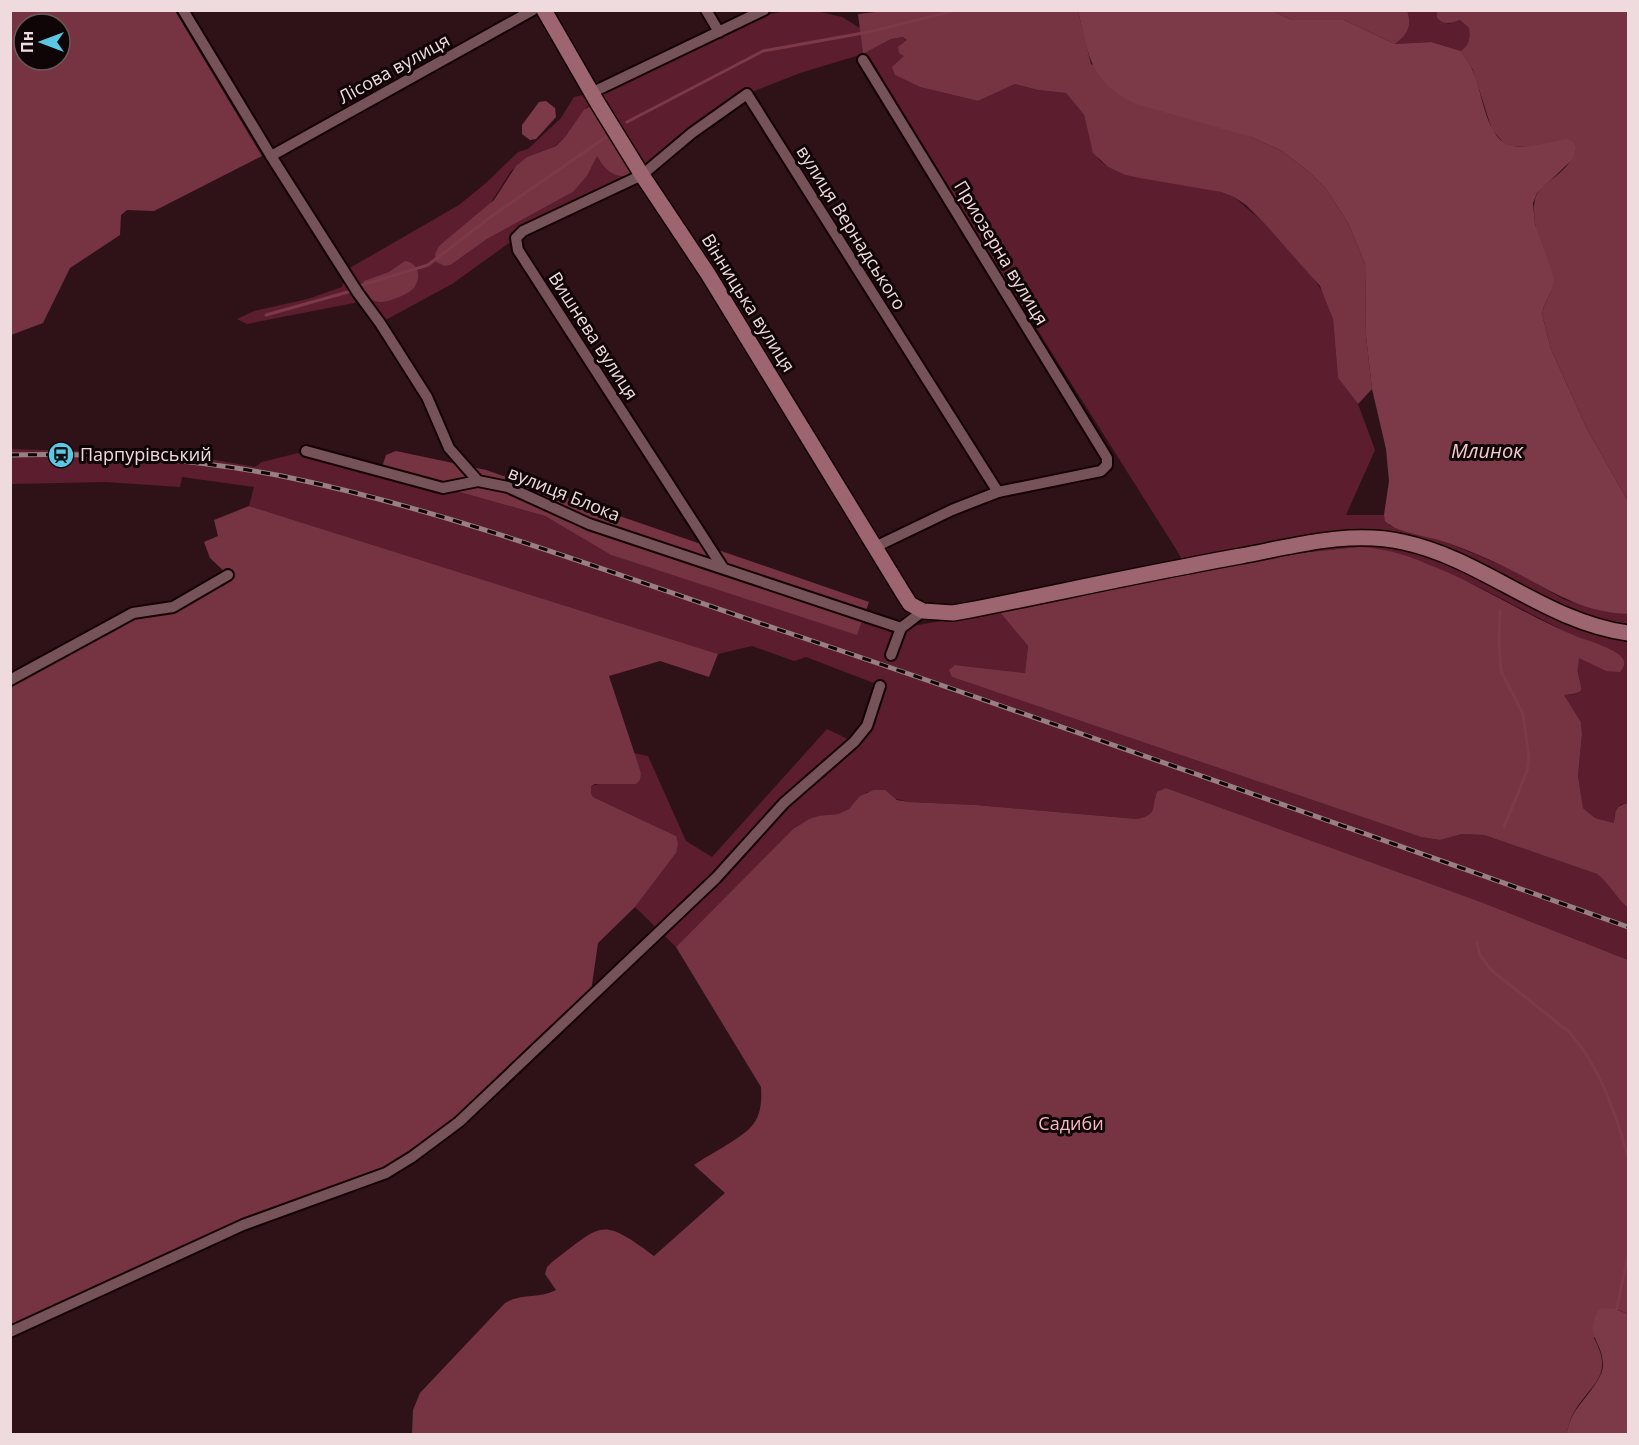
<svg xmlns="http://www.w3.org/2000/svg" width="1639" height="1445" font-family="'Open Sans',sans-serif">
	<rect width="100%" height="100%" fill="#2f1218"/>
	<g fill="#5c1e2e" fill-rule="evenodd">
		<path d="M812,10l30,7 18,11 3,26 28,-15 12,-2 5,4 -4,15 -9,19 25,12 58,14 37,-17 23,6 28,3 18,22 7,29 8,16 9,7 17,8 61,9 35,8 13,5 29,25 49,54 14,21 7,22 5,59 20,26 17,46 -29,65h38l5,10 57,17 62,26 57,32 39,11 24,3v189l-7,1 -7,12v7l-19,-5 -12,-10 -5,-32 4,-42 -1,-12 -17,-27c23,-1 18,-4 14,-22 -1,-5 0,-11 1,-16l27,14 11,-18 -47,-19 -89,-46 -56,-25 -67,-16 -59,6 -109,21 -14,-25 -313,-495 -63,19 -53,21 -105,81 -126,63 -64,46 -72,39 -16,-22 -117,23 -10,-5 17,-8 54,-12 34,-12 6,-18 111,-64 27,-22 32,-31 10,-3 33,-31 13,-21 18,-4 125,-60 54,-19 14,-3zM588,106l12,56 -3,-7 -10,21 -14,16 -86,47 -35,25 59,-93 16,-14 28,-11 10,-9z"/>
		<path d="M1407,11h30v7l11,6 12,-4 9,8c1,10 1,16 -8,23l-30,-9 -36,2c12,-9 18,-18 12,-33z"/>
		<path d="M11,449l170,5 74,13 7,-5 44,-11 75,19 164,46 66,39 246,79 4,-19 40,13 98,-17 29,35 -3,27 -70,-8 -3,12 469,160 19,3 22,-6 22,1 113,39c13,10 19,24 31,34v52l-147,-58 -315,-114 -11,9v12l-5,6 -13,4 -161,-14 -67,-3 -42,-10 -18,17 -11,5 -29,5 -16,10 -117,118 -41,-40 41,-54v-17l-83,-39 -3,-7 1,-4 50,-13 -8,-20 15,3 38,85 26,16 115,-128 27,13 25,-57 -73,-28 -12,4 -42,-15 -34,8 -469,-148 5,-19 -72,-10 -2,10 -74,-5 -95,2z"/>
	</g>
	<g fill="#763443" fill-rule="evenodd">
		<path d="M893,10l185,1 13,53 191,87 26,20 19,19 21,33 17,41 1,72 6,53 -14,15 -20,-26 -5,-59 -13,-33 -57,-64 -17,-17 -12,-8 -13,-5 -81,-14 -15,-3 -17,-8 -15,-14 -9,-38 -18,-22 -28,-3 -23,-6 -37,17 -58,-14 -25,-12 -3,-8 12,-11 -5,-3 -1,-6 9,-7 -4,-3 -12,2 -28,15 -5,-40z"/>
		<path d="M10,11h165l87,145 -108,55 -27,-1 -6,5 -1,20 -50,33 -27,55 -32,12zM24,24h36v36h-36z"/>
		<path d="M1273,11h134c6,15 0,24 -12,33l-51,-24h-52z"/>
		<path d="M1437,11h191v490l-41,-72 -36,-80 -9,-35 2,-8 8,-16c-5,-22 -28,-82 -13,-99 13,-14 31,-22 37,-41l-65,-4 -7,-3 -12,-13 -19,-60 -12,-19c9,-7 9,-13 8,-23l-9,-8c-9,3 -15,6 -23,-2z"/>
		<path d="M597,102l45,73c-22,4 -34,1 -45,-19l-10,20 -14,16 -86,47 -35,25 -7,2 -9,-4 -1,-8 4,-8 55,-46 22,-34 11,-9 29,-11 9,-9 19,-27z"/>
		<path d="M405,261c12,1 17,15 10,25 -4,8 -26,16 -35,16 -6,0 -12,-4 -17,-8l-1,-4 2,-9 25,-9z"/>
		<path d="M396,451l90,19 383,132 -12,33 -246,-80 -66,-39 -164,-46 5,-15z"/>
		<path d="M249,506l469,148 -9,23 -49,-16 -51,15 32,97 -1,7 -4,4h-41l-4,2v7l2,4 83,39 2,8 -2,9 -41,54 -37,36 -8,55 -178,159 -123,51 -278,124v-652l122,-67 33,-4 62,-34 -18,-17 -6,-16 14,-6 -4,-16z"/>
		<path d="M1359,547c23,1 45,7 66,16 53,20 101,53 153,74 11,4 41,13 45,22 3,5 0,9 -3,13l-14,-1 -27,-13c0,4 -2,11 -1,15 4,20 9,19 -14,22l17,27 1,12 -4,42 5,32 12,10 19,5c1,-11 2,-18 14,-20v105c-12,-10 -18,-24 -31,-34l-113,-39 -22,-1 -22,6 -19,-3 -469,-160 -3,-7 6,-5 70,8 3,-27 -29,-35 300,-58z"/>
		<path d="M1166,788l315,114 147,58v354l-12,-5 -22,29c22,41 -6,46 -22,78 -3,6 -4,13 -6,18h-1154l1,-24 7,-17 85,-90c16,-10 35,-4 51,-13l-11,-16 2,-7 5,-5c51,-38 48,-46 102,-6l71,-63 -31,-28c13,-9 47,-27 56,-37 11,-11 12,-26 11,-41l-85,-140 117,-118 16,-10 10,-3 19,-2 11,-5 11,-13 14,-6h11l12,10 12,2 67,3 161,14c22,-5 14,-11 20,-27z"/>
	</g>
	<g fill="#7c3948">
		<path d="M1078,11h195l19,9h52l51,24 36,-2 30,9c4,6 9,13 12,20 10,21 12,70 40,75 17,3 39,-5 55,-7l6,4 2,7 -3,9 -36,34 -4,10 2,21 19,54 -2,12 -8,16 -2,8 9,35 36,80 41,72v113c-48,-2 -78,-24 -119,-45 -20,-10 -43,-20 -64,-27 -17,-6 -48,-9 -60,-21l-1,-6 5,-34 -3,-32 -14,-60 -6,-53 -1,-72 -17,-41 -21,-33 -19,-19 -26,-20 -31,-14 -115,-33c-47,-22 -47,-49 -58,-93z"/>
		<path d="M546,101l9,7 1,9 -20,22 -6,1 -8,-6v-9l17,-23z"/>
		<path d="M1600,1308l15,1 13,5v120h-62c2,-5 3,-12 6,-17 7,-15 31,-36 31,-52 0,-25 -21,-30 -3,-57z"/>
	</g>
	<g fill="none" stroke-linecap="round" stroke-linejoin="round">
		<g stroke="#7c3948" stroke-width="3">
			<path d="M627,122l136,-71 106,-19 88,-22"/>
			<path d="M362,285l66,-20 64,-49 114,-79"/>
			<path d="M266,315l82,-23"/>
			<path d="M1500,611l-1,33 2,27 22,43 6,43 -2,14 -23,56"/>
			<path d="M1477,943l3,12 11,15 77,61c31,33 48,83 60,126"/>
			<path d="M1616,1312l12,-57"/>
		</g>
		<g stroke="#150104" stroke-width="14">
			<g id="street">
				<path d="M183,10l88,146 87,137 22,30 47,74 22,51 29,33 30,6 81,37 312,104"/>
				<path d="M706,10l13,22"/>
				<path d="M863,60l244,398v7l-6,6 -103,21 -46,18 -77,37"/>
				<path d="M591,93l173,-83"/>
				<path d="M271,156l262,-146"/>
				<path d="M306,451l137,37 35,-7"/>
				<path d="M723,568l-205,-318 -2,-12 7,-7 119,-56 50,-42 55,-39 251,398"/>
				<path d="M891,655l10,-27 22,-17"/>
				<path d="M10,680l123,-67 40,-6 55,-32"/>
				<path d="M10,1332l233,-107 143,-52 26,-16 47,-35 257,-244 68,-75 70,-61 13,-16 13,-40"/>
			</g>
		</g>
		<g stroke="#150104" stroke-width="18">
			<path id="secondary" d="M544,10l53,92 45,73 66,99 195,319 7,11 13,7 30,2 17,-3c91,-18 181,-38 271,-54 53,-10 109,-26 162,-14 80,17 143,80 225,91"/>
		</g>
		<use href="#street" stroke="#765359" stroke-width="10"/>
		<use href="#secondary" stroke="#9c656f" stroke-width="15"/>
		<g stroke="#987f84" stroke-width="5">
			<path id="rail" d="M10,455c89,-2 185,4 272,21 169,35 332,98 495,153 285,96 568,198 851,298"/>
		</g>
		<use href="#rail" stroke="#0f0406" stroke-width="3" stroke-dasharray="9" stroke-linecap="butt"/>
	</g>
	<defs>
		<g id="station-disc" transform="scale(1.35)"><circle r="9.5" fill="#5ac8e5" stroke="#0f0406"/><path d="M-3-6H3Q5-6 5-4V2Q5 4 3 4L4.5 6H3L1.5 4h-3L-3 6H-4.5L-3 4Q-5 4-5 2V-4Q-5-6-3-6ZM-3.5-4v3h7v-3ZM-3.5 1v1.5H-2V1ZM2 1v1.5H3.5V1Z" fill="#111"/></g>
	</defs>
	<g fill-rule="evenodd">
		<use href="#station-disc" x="61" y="455"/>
	</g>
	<g text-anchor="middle" stroke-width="6" stroke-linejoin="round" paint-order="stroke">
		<g font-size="18" fill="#efdadd" stroke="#0f0406">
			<text transform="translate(394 69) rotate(-29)" y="6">Лісова вулиця</text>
			<text transform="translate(851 228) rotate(58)" y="6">вулиця Вернадського</text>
			<text transform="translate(1001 253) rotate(59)" y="6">Приозерна вулиця</text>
			<text transform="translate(748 303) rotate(58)" y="6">Вінницька вулиця</text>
			<text transform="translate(593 336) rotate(57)" y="6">Вишнева вулиця</text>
			<text transform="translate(564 494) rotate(22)" y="6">вулиця Блока</text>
		</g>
		<g font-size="18" fill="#efdadd" stroke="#0f0406" text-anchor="start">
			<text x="80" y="461">Парпурівський</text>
		</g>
		<g font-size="18" fill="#f8b9c3" stroke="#0f0406">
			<text x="1071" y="1130">Садиби</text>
		</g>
		<g font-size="20" font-style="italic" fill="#f4c9cf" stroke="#0f0406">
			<text x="1487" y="458">Млинок</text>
		</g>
	</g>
	<rect width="1639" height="1445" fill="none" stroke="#efdadd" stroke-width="24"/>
	<g transform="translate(42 42) rotate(270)"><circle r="28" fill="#0f0406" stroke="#695a5c" stroke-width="1.5"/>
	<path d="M0-4.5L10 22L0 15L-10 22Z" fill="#5ac8e5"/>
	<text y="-9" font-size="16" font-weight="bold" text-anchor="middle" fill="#efdadd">Пн</text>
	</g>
</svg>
